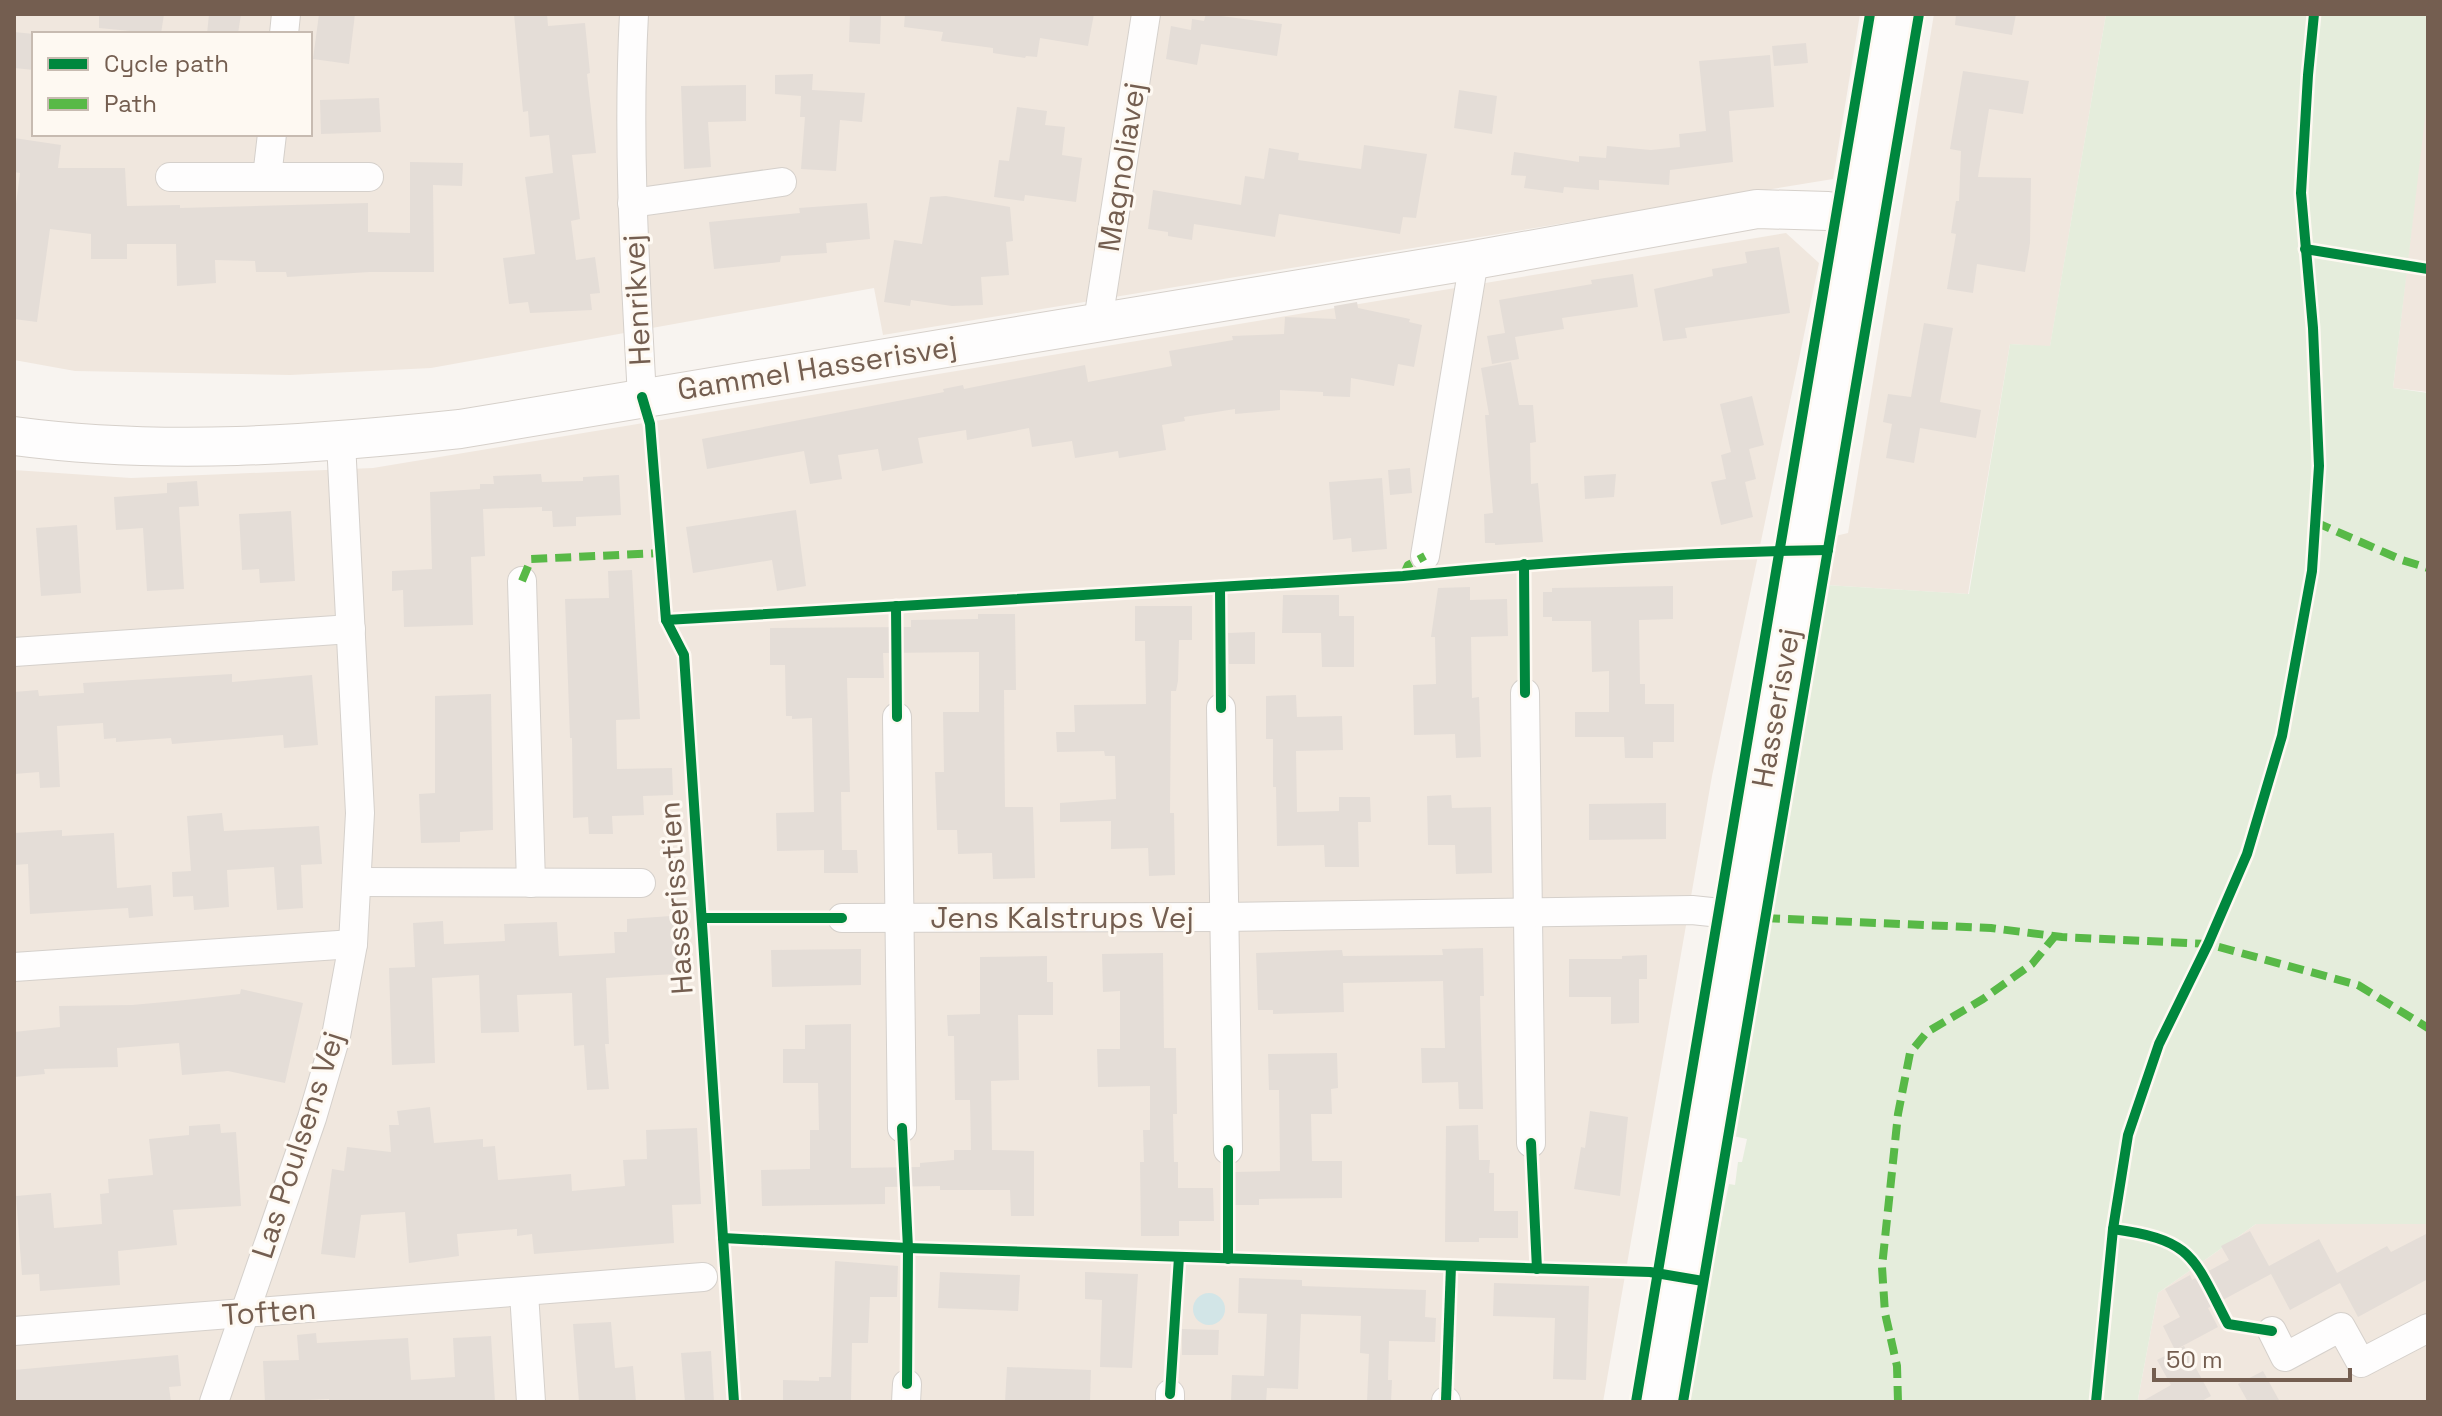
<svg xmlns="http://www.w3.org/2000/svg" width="2442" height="1416" font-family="'Space Grotesk',sans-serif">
	<rect width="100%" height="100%" fill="#f8f4f0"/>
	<g fill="#f0e7de" fill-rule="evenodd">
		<path d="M14,14h1846l-27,165 -950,156 -9,-47 -443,80 -141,7 -215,-4 -61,-11zM34,34h276v100h-276z"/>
		<path d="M1934,14h172l-56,333 -40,-3 -42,250 -142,-9 9,-49 13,-3z"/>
		<path d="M2427,93h1v299l-35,-4z"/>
		<path d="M1786,233l33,30 -107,513 -109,626h-1589v-932l117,8 242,-10z"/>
		<path d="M2256,1224h172v178h-288l-2,-3 20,-106z"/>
	</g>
	<path fill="#e5eddc" d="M2106,14h322v79l-35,295 35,5v831h-172l-98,69 -20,106 2,3h-452l20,-117 21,-101 6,1 3,-23h4l5,-23 -14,-3 93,-551 143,9 41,-250 40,2z"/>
	<circle fill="#d2e5e7" cx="1209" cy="1309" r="16"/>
	<g fill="#e4ddd7">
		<path d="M99,14h65l-3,20 -62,-6z"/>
		<path d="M209,14h32l-3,20h-31z"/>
		<path d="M319,14h36l-6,50 -36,-5z"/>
		<path d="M514,14h33l1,12 37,-3 5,50 -3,1 9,79 -24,2 8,64 -9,2 5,39 19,-3 5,36 -10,1 2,16 -62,3 -2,-11 -19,2 -6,-46 32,-4 -10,-77 28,-4 -4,-38 -19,2 -2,-26 -5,1z"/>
		<path d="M850,14h31l-1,30 -31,-2z"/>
		<path d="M905,14h189l-6,32 -48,-8 -3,19 -11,-1 -1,2 -32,-5v-5l-52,-7 2,-9 -39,-5z"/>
		<path d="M1206,14l76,10 -5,32 -76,-12 -4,21 -31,-6 5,-33 20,4 1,-11 12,2z"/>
		<path d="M1956,14h60l-4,21 -57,-10z"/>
		<path d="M14,32l20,2v36l-20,-2z"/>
		<path d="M1806,43l2,20 -34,3 -2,-20z"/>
		<path d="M1770,55l4,52 -45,4 4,51 -63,8 -1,15 -70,-5v10l-35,-3 -1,6 -39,-5 2,-12 -15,-1 3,-23 65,10v-6l27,2 1,-12 44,4 29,-3 -1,-13 27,-3 -7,-70z"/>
		<path d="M1963,71l66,10 -6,33 -34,-5 -11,68 53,1 -1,65 -5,29 -48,-8 -4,29 -26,-4 9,-55 -5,-1 5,-32h3l2,-50 -11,-2z"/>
		<path d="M813,74l-1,16 53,3 -3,29 -22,-2 -4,51 -35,-2 4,-52h-5l1,-21 -26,-2v-19z"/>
		<path d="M746,85v36l-38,1 3,45 -27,2 -3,-83z"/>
		<path d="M1459,90l38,6 -5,38 -38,-6z"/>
		<path d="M379,98l2,34 -60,2 -1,-34z"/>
		<path d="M1017,107l30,4 -2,14 20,2 -3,28 20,3 -6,44 -51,-7 -1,6 -30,-4 5,-37 10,1z"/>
		<path d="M14,138l47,7 -3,23h67l2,38 53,-1v3l188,-5v29l42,1v-71l53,1 -1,23 -29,-1 1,87h-64l-83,5 -1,-5h-30l-1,-11 -40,-1 1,23 -39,3 -1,-42h-49v15h-36v-25l-41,-5 -13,93 -23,-3v-100l6,-46 -6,-1z"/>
		<path d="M1364,145l63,9 -11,64 -13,-1 -3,17 -121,-20 -4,23 -81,-13 -2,16 -24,-4v-4l-20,-3 5,-39 88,15 4,-29 19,3 5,-31 30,5 -1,7 63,9z"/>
		<path d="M946,196l64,11 3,34 -7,1 3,33 -28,2 2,28 -31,1 -41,-6 -1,6 -26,-4 10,-62 28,4 8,-47z"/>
		<path d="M867,203l3,36 -44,4 1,10 -46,3 -1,6 -66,7 -5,-47 91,-9 -1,-5z"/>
		<path d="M1779,247l11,66 -105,15 2,10 -24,3 -9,-52 59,-13 -1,-7 35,-6 -2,-11z"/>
		<path d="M1633,274l5,33 -76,11 2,11 -49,8 4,22 -27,5 -5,-28 18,-3 -6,-33 93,-16 -1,-4z"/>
		<path d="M1357,302l1,6 52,11 -1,3 13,3 -8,42 -16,-3 -4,22 -43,-8 -1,19 -27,-1v-4l-43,-2v20l-45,4v-5l-51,8 1,4 -23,4 4,25 -47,8 -1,-7 -43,7 -3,-17 -40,6 -3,-19 -62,12 -1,-10 -48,8 5,25 -41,8 -4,-22 -40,6 4,24 -32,5 -6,-33 -97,18 -5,-30 242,-47 -1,-3 20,-4 1,4 121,-24 3,17 84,-16 -3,-15 64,-11 -1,-4 52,-2 1,-17 51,2 -2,-13z"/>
		<path d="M1924,323l29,5 -13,74 41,8 -5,28 -56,-10 -6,35 -28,-5 6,-34 -9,-2 5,-28 23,3z"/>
		<path d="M1511,362l8,43h14l3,37 -6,1 1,41 7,-1 5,59 -48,3v-2h-10l-1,-29 9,-1 -8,-98h4l-8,-47z"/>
		<path d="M1752,396l12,49 -15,4 7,30 -11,3 8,35 -32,8 -10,-43 15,-3 -5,-24 10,-3 -11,-48z"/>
		<path d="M1410,468l2,25 -22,2 -2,-25z"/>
		<path d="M541,474l1,8 41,-1v-4l36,-2 2,40 -45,2v9l-23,1 -1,-16h-10v-4l-59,2 2,47 -14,1 2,68 -69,2 -1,-37 -11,1v-20l40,-2 -2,-77 50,-3v-5h14l-1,-8z"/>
		<path d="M1616,474l-2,23 -29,2 -1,-23z"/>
		<path d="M1382,478l5,71 -35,3 -1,-14 -18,2 -4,-58z"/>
		<path d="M197,481l2,25 -20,1 5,82 -37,2 -4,-63 -27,2 -2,-33 53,-4v-10z"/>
		<path d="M796,510l10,76 -29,5 -5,-31 -79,13 -7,-46z"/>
		<path d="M291,511l4,70 -35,2 -1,-14 -17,1 -3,-56z"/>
		<path d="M77,525l4,68 -40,3 -5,-68z"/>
		<path d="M632,570l8,149 -24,1 1,49 55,-1 1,27 -30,1 1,19 -32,1 1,18h-24l-1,-17 -15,1 -1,-80h-2l-5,-139 44,-1 -1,-27z"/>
		<path d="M1673,586v33l-34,1 1,64h5v20h29v38h-21v16h-28l-1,-21h-49v-25h34v-41l-17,1 -1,-51h-39v-4h-9v-25h9v-4z"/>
		<path d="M1470,587v13l37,-1 1,37 -37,1 1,61 7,-1 2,60 -25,1 -1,-24 -41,1 -1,-50 23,-1 -1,-47h-4l7,-49z"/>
		<path d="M1283,595h56v21h15v51h-32l-1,-34h-39z"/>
		<path d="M1135,606h57v34h-13l-1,41 -2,10h-5l-1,122h4l1,62 -26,1 -1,-28 -37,1v-28l-51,1v-19l56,-4 -1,-43h-10l-1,-5 -47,1 -1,-20h19l-1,-27 72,-1 -1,-63h-10z"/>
		<path d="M978,614h37l1,76h-12l1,117h28l2,71 -42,1 -1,-26 -34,1 -1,-24h-20l-2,-58h9l-1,-60h36v-60l-96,1 1,25h-37l3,114h-9l1,58h15l1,23h-34v-23l-47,1 -1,-38 38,-1 -2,-94 -20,1v-3h-6l-1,-51h-15v-37l141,-1v-7l67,-1z"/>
		<path d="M1255,632v32h-26l-1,-31z"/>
		<path d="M232,674v8l80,-7 6,70 -34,3 -1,-13 -111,9 -1,-6 -55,4v-4l-12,1 -1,-16 -46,3 3,61 -20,1 -1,-16 -25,2v-82l24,-2 1,6 45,-3 -1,-10z"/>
		<path d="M491,694l2,136 -33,2v10l-39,1 -2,-49 16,-1v-97z"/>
		<path d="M1296,695l1,22 45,-1 1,34 -47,1 1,61 42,-1v-14h31l1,25h-13l1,45h-34l-1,-22 -47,1 -1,-59h-3v-48h-7v-43z"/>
		<path d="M1451,795l1,13 39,-1 1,66 -36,1 -1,-29h-27l-1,-49z"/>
		<path d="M1666,803v36l-77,1v-36z"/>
		<path d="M222,813l2,18 95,-5 3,38 -21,1 2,43 -26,2 -3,-43 -47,3 2,37 -35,3 -1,-14 -20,1 -1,-25 19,-1 -4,-55z"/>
		<path d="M62,830v6l52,-3 3,55 34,-3 2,31 -24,2 -1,-10 -98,6 -2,-50 -14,1v-32z"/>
		<path d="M686,915l3,56h-15l1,3 -69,4 3,66h-4l4,45 -22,1 -3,-45 -10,1 -2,-53 -55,2 2,37 -38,1 -2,-58 -47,3 3,85 -43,2 -3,-97 26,-1 -2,-44 30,-2 1,23 61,-3 -1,-17 53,-2 2,34 56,-3 -1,-21h13v-13z"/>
		<path d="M1483,948l1,48h-4l3,113h-24l-1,-27 -36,1 -1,-35h24l-2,-67 -100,2 1,29 -71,2v-4h-15l-2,-57 86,-3 1,6 100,-1 -1,-6z"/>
		<path d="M861,949v36l-89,2 -1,-37z"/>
		<path d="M1163,953l1,95h12l1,66h-4l1,48h4v26h35l1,33h-35v15h-38l-1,-74h4l-1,-32h7v-44l-52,1 -1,-38h23v-58l-17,1 -1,-38z"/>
		<path d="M1647,955v24h-8v44l-28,1v-27h-42v-38h53v-3z"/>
		<path d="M1047,956v26h6v33h-35l1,65 -28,1 1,69 42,1v65h-23l-1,-26h-70v-4l-55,1v17l-123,2 -1,-36 49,-1v-39h9l-1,-47h-35v-34h22v-24l46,-1v144l69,-1v-4l34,-3v-10h17l-1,-50h-15l-1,-64h-6l-1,-21 33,-1v-57z"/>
		<path d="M241,989l62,14 -18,80 -57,-12 -46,4 -3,-32 -62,5 1,19 -74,2 1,5 -31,3v-45l46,-5 -1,-21 73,-1 44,-4 64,-7z"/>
		<path d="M1337,1053l1,35 -7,1 1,25h-21l1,47h30v37l-83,1v6h-24l-1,-33 46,-1 -1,-81h-10l-1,-36z"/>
		<path d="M430,1107l4,36 49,-4v8l12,-1 3,34 73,-6 1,17 53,-5 -2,-26 24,-1 -1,-29 51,-2 4,76 -29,1 2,38 -140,11 -2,-20 -15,2v-7l-60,5 2,22 -50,7 -4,-51 -44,3 -6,43 -34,-4 11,-85 12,2 3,-24 44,5 -2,-27h10l-2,-14z"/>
		<path d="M1590,1111l38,6 -8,79 -46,-7 7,-42 4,1z"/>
		<path d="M220,1124l1,9 15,-1 5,74 -68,4 4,35 -59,6 2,34 -80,6 -1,-17 -17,1 -6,-79 35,-3 3,35 48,-4 -2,-30 9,-1 -1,-14 45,-4 -4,-36 40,-4v-9z"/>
		<path d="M1478,1125l1,35h11l-1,13h5v38h24v27h-39v4h-34l1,-116z"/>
		<path d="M2250,1231l19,35 50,-27 18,34 50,-27 4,6 37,-19v46l-70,38 -18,-34 -50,27 -19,-36 -63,34 10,19 -43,23 -12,-24 17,-9 -15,-28 25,-14 2,5 37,-20 -8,-14z"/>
		<path d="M835,1261l63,5 -1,31h-27l-2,46h-16l-1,59h-68v-22l36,1v-4h12z"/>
		<path d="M940,1272l80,3 -2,36 -80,-3z"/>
		<path d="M1085,1272l53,2 -6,94 -32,-1 2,-67 -17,-1z"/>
		<path d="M1239,1278l63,2v6l124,4 -1,27 11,1 -1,24 -46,-1 -1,39h4l-1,22h-24l2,-48 -9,-1 1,-37 -60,-2 -3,75 -31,-1 -1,14h-35l1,-27 32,1 3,-62 -29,-1z"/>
		<path d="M1494,1283l95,3 -3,94 -33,-1 2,-61 -62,-2z"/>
		<path d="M611,1322l4,46 18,-2 3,36h-57l-6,-78z"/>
		<path d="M1182,1329l37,1 -1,25h-36z"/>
		<path d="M316,1333l1,10 91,-5 3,42 44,-3 -2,-39 38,-2 4,66h-166v-3l-64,3 -2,-41 36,-1 -2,-25z"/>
		<path d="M2184,1346l27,50 -11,6h-59l30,-17 -14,-25z"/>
		<path d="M711,1351l3,51h-29l-4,-49z"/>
		<path d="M178,1355l3,31 -12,1 2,15h-157v-32z"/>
		<path d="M1007,1367l84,3 -1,32h-85z"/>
		<path d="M2263,1371l17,31h-32l-10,-18z"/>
	</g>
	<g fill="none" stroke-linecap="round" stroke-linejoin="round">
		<g stroke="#d5d0cb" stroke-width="30">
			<g id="street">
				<path d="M634,14c-7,128 1,255 8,383"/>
				<path d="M284,34l2,-20"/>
				<path d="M170,177h199"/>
				<path d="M267,177l5,-43"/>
				<path d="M632,203l150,-21"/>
				<path d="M1098,321l48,-307"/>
				<path d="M1425,556l49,-296"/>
				<path d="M522,581l9,302"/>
				<path d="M14,652l337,-23"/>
				<path d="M1525,693l6,450"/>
				<path d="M1221,708l7,442"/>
				<path d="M897,717l5,411"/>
				<path d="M359,882l282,1"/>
				<path d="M842,918l382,-1 468,-7 48,5"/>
				<path d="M14,967l339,-23"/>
				<path d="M524,1293l7,109"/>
				<path d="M14,1331l689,-54"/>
				<path d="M2272,1331l13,26 56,-30 20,36 67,-35"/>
				<path d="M214,1402l98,-284 24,-82 17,-92 7,-131 -19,-371"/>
				<path d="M906,1402l1,-18"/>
				<path d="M1170,1402v-8"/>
				<path d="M1446,1402v-1"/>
			</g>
		</g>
		<g stroke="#d6d0ca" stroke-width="40">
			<g id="secondary">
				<path d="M14,436c151,20 295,9 446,-7l1014,-169 283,-51 71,2 31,4"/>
				<path d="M1659,1402l235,-1388"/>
			</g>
		</g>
		<use href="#street" stroke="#fefdfd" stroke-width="28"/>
		<use href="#secondary" stroke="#fefdfd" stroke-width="38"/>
		<g stroke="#58b947" stroke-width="8" stroke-dasharray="16 8" stroke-linecap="butt">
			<path d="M2315,522l87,38 26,8"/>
			<path d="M1403,576l5,-11 17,-9"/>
			<path d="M522,581l9,-22 129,-6"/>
			<path d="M1764,918l227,10 71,9 146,7 150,41 70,43"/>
			<path d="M1898,1402l-1,-36 -12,-53 -3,-46 16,-153 12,-61 17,-21 56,-33 49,-35 23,-28"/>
		</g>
		<g stroke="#fef9f2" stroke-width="15">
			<g id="cycleway">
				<path d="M2305,249l123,20"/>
				<path d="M642,397l8,27 16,196 18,35 50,747"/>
				<path d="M1524,564l1,129"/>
				<path d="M1220,587l1,121"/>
				<path d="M896,606l1,111"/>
				<path d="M666,620l737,-44c142,-14 283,-24 425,-26"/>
				<path d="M702,918h140"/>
				<path d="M902,1128l6,120 -1,136"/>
				<path d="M1531,1143l6,126"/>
				<path d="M2113,1229c81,11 80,28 115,95l44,7"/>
				<path d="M723,1238l185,10 742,24 53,9"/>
				<path d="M1228,1259v-109"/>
				<path d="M1170,1394l9,-137"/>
				<path d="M1446,1401l5,-135"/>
				<path d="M1636,1402l234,-1388"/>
				<path d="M1683,1402l236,-1388"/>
				<path d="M2096,1402l17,-173 15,-94 31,-91 49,-100 39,-90 35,-118 30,-165 7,-105 -6,-138 -12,-135 7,-118 6,-61"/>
			</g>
		</g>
		<use href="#cycleway" stroke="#00873e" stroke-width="10"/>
	</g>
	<g text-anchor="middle" stroke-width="6" stroke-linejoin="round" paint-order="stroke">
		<g font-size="30" fill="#745e50" stroke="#fef9f2">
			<text transform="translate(1122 167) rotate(-81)" y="10">Magnoliavej</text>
			<text transform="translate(637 300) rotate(-93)" y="10">Henrikvej</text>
			<text transform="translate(817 368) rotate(-9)" y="10">Gammel Hasserisvej</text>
			<text transform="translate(1776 708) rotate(-80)" y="10">Hasserisvej</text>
			<text transform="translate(676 898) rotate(-94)" y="10">Hasserisstien</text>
			<text x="1062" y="928">Jens Kalstrups Vej</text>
			<text transform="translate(298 1145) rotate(-72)" y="10">Las Poulsens Vej</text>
			<text transform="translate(269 1312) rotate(-4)" y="10">Toften</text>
		</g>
	</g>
	<rect width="2442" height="1416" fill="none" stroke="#745e50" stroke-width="32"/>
	<rect x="32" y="32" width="280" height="104" fill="#fef9f2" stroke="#c7bbb1" stroke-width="2"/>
	<rect x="48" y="58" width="40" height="12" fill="#00873e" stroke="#c7bbb1" stroke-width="2"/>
	<text x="104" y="72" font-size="24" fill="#745e50">Cycle path</text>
	<rect x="48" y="98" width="40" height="12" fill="#58b947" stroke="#c7bbb1" stroke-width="2"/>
	<text x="104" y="112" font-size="24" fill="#745e50">Path</text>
	<path d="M2154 1368v12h196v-12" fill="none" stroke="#745e50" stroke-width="4"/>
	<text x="2166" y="1368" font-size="24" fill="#745e50" stroke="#fef9f2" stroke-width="6" paint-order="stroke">50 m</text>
</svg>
